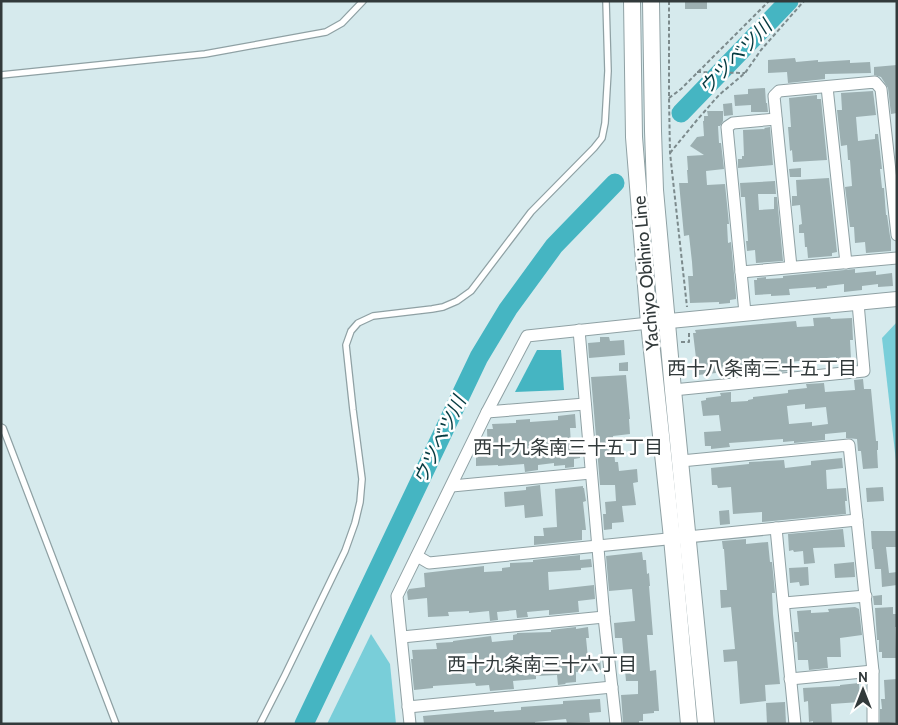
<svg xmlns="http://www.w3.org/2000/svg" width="898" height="725" font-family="Cabin,'Noto Sans JP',sans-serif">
	<rect width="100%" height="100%" fill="#d6eaed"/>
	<g fill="#79ced9">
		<path d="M897,322v148l-15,-132z"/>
		<path d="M371,634l19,30 6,60h-69z"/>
	</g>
	<path fill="#45b5c2" d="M537,350h24l3,40 -49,2z"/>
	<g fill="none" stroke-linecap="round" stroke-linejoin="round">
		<g stroke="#45b5c2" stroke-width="19">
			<path d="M681,113l108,-112"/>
			<path d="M304,724l175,-367 29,-48 46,-63 61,-63"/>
		</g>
	</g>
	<g fill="#9cafb1" fill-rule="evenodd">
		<rect x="685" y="1" width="22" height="8"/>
		<path d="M795,58l1,4 22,-2v2l32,-2v3l20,-1 1,11 -46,1v5l-37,4 -1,-11 -19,1v-13z"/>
		<path d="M897,65v48l-6,1 -3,-26 -7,-11 -7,-2v-8z"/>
		<path d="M765,88l1,15h1l1,9h-17v-7l-16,1 -1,-11 14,-1v-5z"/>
		<path d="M873,91l3,24 -20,2 2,24 17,-2v-5h3l4,35h-2l2,19h2l2,27h1l3,21 1,4v11l-25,2 -1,-11 -10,1 -1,-16h-4l-5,-40 7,-1 -2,-26h-2l-1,-15 -6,1 -4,-36h5l-1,-17z"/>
		<path d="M817,95v4h4l6,61 -34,2 -1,-12 -2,1 -2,-24h3l-2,-29z"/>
		<path d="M732,103l1,12 -9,1 -1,-12z"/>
		<path d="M707,111h16v10l-3,5h-2l1,17h2l3,26 -18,2 1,14 18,-1 4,40h-2l1,19 3,-1 5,53v4l-6,1v3l-11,1v-2l-29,1 -2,-27h5l-1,-14 -3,-27 -5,1 -5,-53h9l-1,-13h1l-1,-14 17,-1 -14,-9 7,-9 7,-1 -1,-15h1v-5h4z"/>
		<path d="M770,127l3,38 -35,3v-9h4v-3h2l-1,-26 22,-1 -1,-1z"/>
		<path d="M801,168v9h-11l-1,-8z"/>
		<path d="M829,178l8,74 -5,1v3l-24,2 -1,-11h-2l-1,-14h-5v-8l3,-1 -2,-19 -8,1v-10h5l-1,-16z"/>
		<path d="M775,181l1,13h-18l1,16 15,-1v-12h3l6,64 -27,2 -1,-13 -8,1 -1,-10h2l-3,-44h-4l-1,-14z"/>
		<path d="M855,269v4l21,-2v4l16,-2 1,13 -15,1v-3l-16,2v4l-18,2v-8l-17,2v2l-11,1v-2l-27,2 1,6 -19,1v-2l-16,1 -1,-15h3v-2l9,-1v2l17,-1v-2z"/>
		<path d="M830,317l1,2 21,-1 1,22h-3l1,19 -15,1v-3l-46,5v9l-22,2 -1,-6 -24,2 -1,-3 -27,3 1,4 -18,2 -5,-42h3l-1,-3 101,-9 1,6 17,-1 -1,-8z"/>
		<path d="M600,337h9l1,4 14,-1 1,15 -36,3 -1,-15 12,-1z"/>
		<path d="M628,362v9h-9v-8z"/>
		<path d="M626,375l4,44h-1l1,15 -17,2 2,26h3l1,9 18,-2 1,13 -5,1 3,22 -14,1 2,16 -12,1v6l-8,1 -1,-16h3l-1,-12 11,-1 -1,-16h-15l-9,-108z"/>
		<path d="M863,379l1,10h7l5,52h2v9h-1l1,18 -15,1 -2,-18h-3l-1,-12 -11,-1v-6l-21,2v6l-31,3v-2l-11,1v-3l-54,4 1,4 -19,2v-3h-6l-1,-14 17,-1 -2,-16 -16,1 -2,-15 5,-1v-2l15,-2 -1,-3 11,-1v10l17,-1v-1l5,-1v-2l35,-4v-3l19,-2 -1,-4 18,-1 1,9 30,-2 -1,-10zM805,404v5l21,-2 2,17 -16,2v-4l-23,2 -2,-18z"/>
		<path d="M575,414l1,14h-6l1,17h6v2h3v11l-6,1v8l-9,1v-3l-11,1v-3l-16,2v5l-13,2 -1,-8 -26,2v-1l-22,1v-13h12l-1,-23v-1h6l-1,-5 24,-1v-3l14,-1v3l28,-2v-4z"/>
		<path d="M842,458l1,10 -17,2 1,19 19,-1 1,13h-2l1,13 -84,8v-10l-29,2 -2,-27 -13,1 -1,-3h-5l-1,-17 38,-4v-2l35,-2 1,8 26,-3v-4z"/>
		<path d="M540,485l3,31 -18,2 -1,-13 -19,2 -1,-15 22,-2v-3z"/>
		<path d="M583,486v2h1l2,13 -3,1 3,28h-4v10l-48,5v-9h10l-1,-8 14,-1 -2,-38z"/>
		<path d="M883,487l1,14 -17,1 -1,-14z"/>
		<path d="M729,510l1,14 -10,1 -1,-14z"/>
		<path d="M843,529l2,18 -32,1 2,15 -11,1 -1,-13 -9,1 -1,-2 -4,1 -1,-17z"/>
		<path d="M871,531h26v16h-11l3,26 8,-1v13l-15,2 -1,-18h-6l-2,-20h-1z"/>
		<path d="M746,539v5l22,-2 2,20h2l3,31h-3l1,21 7,70 -15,1 1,16 -26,3 -3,-43 -13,1 -1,-12 12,-1 -4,-42 -10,1 -1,-18h7l-3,-41h-1l-1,-8z"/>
		<path d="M642,552l1,8h3l1,14 2,-1 1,13h-1l4,49h-6l3,36 6,-1 3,41h-5v2l-11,1v7h-4v2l-16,1 -2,-29 17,-1v-13h-12l-4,-43h-7l-1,-15 21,-2 -3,-32 -23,2 -3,-35z"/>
		<path d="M580,555v5l11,-1 1,8 -11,1v2l-33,2 1,18 45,-5 1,14 -17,2 1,11 -30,3v-5l-22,2 1,5 -11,1 -1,-8 -19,2 1,8 -8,1 -1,-10 -20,2v-2l-21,1 1,4 -21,1 -1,-19 -19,2 -1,-8 2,-3 16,-2 -1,-14 60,-7v6l18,-1v-3l8,-1v-4l23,-1v-2z"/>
		<path d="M854,562l1,15 -20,1 -1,-14z"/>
		<path d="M808,567l1,18 -9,1 -1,-4 -9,1 -1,-15z"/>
		<path d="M882,595v10h-8l-1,-9z"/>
		<path d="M855,607l4,2 3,26 -22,3 1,19h-14l1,11 -19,2 -1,-10h-10l-1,-18h-2l-1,-10h5l-2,-21 14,-1v3l18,-1 -1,-3z"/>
		<path d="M893,607v7h4v13h-2l1,31h-14v-6h-3v-12h-2l-2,-32z"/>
		<path d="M576,627v2l12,-2 1,11h-3l2,20 12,-1 1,13 -25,2v10l-11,1 1,1 -8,1 -1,-10 -21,1v3l-23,2 1,8 -24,2 -1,-6 -13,1 -1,-3 -42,3v2l-19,2 -3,-31h2l-1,-9 25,-1 -1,-6 17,-1v-1l38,-5 1,6 21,-2v-5l4,-1v-1l34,-1v-2zM473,653l1,16 -19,1 -1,-16z"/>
		<path d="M897,679v43l-17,2v-15h2l-1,-10h4l-1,-19z"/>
		<path d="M859,683l1,19 -29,2 1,20h-19v-3l-4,1 -1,-21 -4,1 -1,-14 37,-2v-1z"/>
		<path d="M600,699l1,13 -12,1 1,9 -23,1 -1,-4 -31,3v2h-111l-1,-8 67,-6h4v2l27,-2v-3l42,-3v-3z"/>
		<path d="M785,702l1,22h-19l-1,-21z"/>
	</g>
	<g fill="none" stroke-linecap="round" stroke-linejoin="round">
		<g stroke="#8fa1a4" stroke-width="8">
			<g id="service">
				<path d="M1,75l204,-21 121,-22 16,-9 21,-22"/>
				<path d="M1,427l2,1 113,296"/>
				<path d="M260,724l25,-49 60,-124 10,-28 5,-21 2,-23 -9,-69 -7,-65 5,-14 7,-8 15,-7 59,-7 11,-2 14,-6 14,-10 60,-79 63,-64 8,-10 3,-15 3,-52 -2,-70"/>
			</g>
		</g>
		<g stroke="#8fa1a4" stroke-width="13">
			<g id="minor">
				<path d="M827,87l19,176"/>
				<path d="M791,267l-17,-171 5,-5 96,-9 6,7 16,146"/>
				<path d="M741,272l156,-14"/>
				<path d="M745,313l-18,-186 6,-4 43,-4"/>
				<path d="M579,330l25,287 12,107"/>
				<path d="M673,390l191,-19 -6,-68"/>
				<path d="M487,412l98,-8"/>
				<path d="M681,461l168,-16 24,226v53"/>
				<path d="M452,486l139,-13"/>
				<path d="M776,528l19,196"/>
				<path d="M417,556l12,7 428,-43"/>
				<path d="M784,603l82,-7"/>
				<path d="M402,637l202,-20"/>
				<path d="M790,679l83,-8"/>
				<path d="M408,707l204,-20"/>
				<path d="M410,724l-13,-128 90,-184 40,-76 122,-13"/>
			</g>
		</g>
		<g stroke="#8fa1a4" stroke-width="16">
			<path id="tertiary" d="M649,323l248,-24"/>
		</g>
		<g stroke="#8fa1a4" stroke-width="18">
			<g id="secondary">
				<path d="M632,1l2,136 15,186 23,215 17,186"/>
				<path d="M651,1l2,130 2,59 18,200 33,334"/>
			</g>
		</g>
		<g stroke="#7c8a8c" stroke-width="2" stroke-dasharray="4 2.5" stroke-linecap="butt">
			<path d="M669,1v97l1,55 17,154"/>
			<path d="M697,72l48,1"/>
			<path d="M669,98l12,-9 88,-88"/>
			<path d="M670,153l27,-33 22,-25 26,-22 16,-23 43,-49"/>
			<path d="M681,342h8v-10"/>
		</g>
		<use href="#service" stroke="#fff" stroke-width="5.5"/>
		<use href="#minor" stroke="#fff" stroke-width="11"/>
		<use href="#tertiary" stroke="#fff" stroke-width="14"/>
		<use href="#secondary" stroke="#fff" stroke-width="16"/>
	</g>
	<g text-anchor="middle" stroke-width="5" stroke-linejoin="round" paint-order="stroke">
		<g font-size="18" fill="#323a3b" stroke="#fff">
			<text transform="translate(646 273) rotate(-95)" y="6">Yachiyo Obihiro Line</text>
		</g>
		<g font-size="19" font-style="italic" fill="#063b41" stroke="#fff">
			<text transform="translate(735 57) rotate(-46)" y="7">ウツベツ川</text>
			<text transform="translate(439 440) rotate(-64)" y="7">ウツベツ川</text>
		</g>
		<g font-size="19" fill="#323a3b" stroke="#fff">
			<text x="762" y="375">西十八条南三十五丁目</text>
			<text x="568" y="454">西十九条南三十五丁目</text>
			<text x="542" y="671">西十九条南三十六丁目</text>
		</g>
	</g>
	<rect width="898" height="725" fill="none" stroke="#323a3b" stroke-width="5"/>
	<g transform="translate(863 690)" stroke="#ffffff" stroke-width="4" paint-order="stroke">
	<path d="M0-4L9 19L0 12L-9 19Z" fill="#323a3b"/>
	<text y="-8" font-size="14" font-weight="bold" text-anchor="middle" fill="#323a3b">N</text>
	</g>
</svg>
